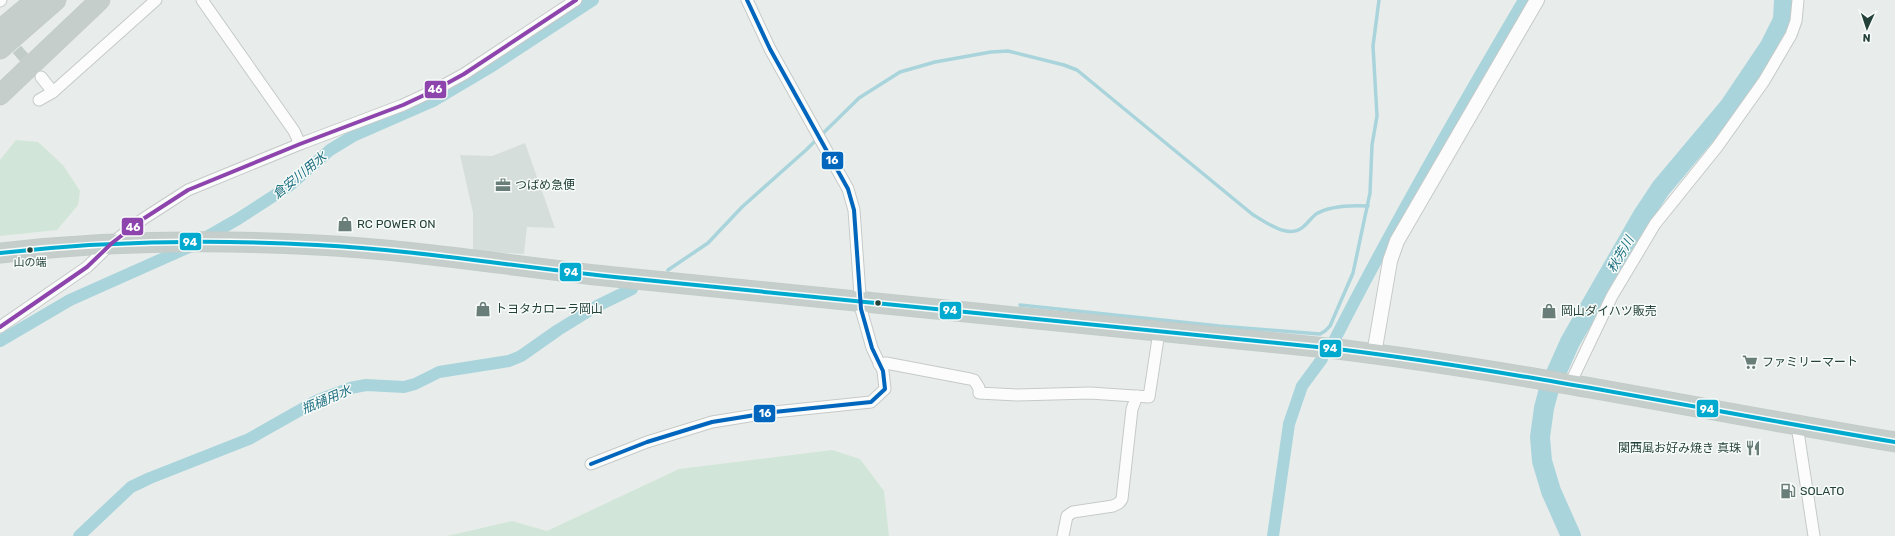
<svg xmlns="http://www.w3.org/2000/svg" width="1895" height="536" font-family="Rubik,'Noto Sans JP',sans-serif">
	<rect width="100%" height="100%" fill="#e8edeb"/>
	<path fill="#d6dedb" d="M525,143l30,85 -28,-1 -3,27 -51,-3v-38l-13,-58 32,1z"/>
	<g fill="#d1e6d8">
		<path d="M16,140l22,2 25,23 17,26 -2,14 -21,25 -57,6v-76z"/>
		<path d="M832,450l28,9 24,32 5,45h-442l65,-15 35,10 132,-62z"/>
	</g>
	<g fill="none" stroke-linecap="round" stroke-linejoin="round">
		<g stroke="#a9d4db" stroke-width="3.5">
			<path d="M668,270l40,-27 34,-36 64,-57 53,-52 41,-26 35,-10 56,-10 17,-1 56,14 13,5 175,144c12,7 36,26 51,13 5,-4 8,-9 13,-13 15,-9 35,-9 52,-8"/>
			<path d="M1020,305l199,21 101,8 5,-3 5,-5 23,-53 17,-80 2,-48 5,-29 -4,-70 6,-46"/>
		</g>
		<g stroke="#a9d4db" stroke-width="12">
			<path d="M0,341l70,-41 119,-53 49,-28 51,-33 41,-36 23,-14 80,-35 59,-35 101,-66"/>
			<path d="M1334,341c59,-116 124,-229 190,-341"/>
			<path d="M79,536l52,-49 19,-9 99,-39 69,-39 32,-12 16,-3 38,2 11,-3 24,-12 70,-11 12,-5 37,-26 39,-24 35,-17"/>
			<path d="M1273,536l16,-112 13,-38 20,-27"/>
		</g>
		<path stroke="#a9d4db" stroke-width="20" d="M1571,536l-20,-45 -9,-30 -2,-24 4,-29 5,-19 21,-47 73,-127 18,-27 68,-81 41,-61 13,-26 1,-20"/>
		<path stroke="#c1cbc8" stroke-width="11" stroke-dasharray="11 5.5" stroke-linecap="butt" d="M6,37l28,32"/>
		<g stroke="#c5cac8" stroke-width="13">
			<g id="minor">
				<path d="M202,0l92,131 6,13"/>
				<path d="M0,1l1,-1"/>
				<path d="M53,92l103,-92"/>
				<path d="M39,100l14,-8 -12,-15"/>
				<path d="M0,327l87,-60 25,-24 31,-24 45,-29 112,-46 103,-39 30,-14 31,-17 112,-74"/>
				<path d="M879,364l7,-1 84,16 4,1 5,8v5l38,2 73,-2 59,4 10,-65"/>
				<path d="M1570,384l42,-88 43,-72 62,-77 47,-66 27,-46 5,-14 2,-21"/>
				<path d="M1797,425l17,111"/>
				<path d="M591,464l56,-22 65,-20 62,-10 97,-10 14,-13 -2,-18 -11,-23 -11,-39 -7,-99 -6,-21 -78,-140 -23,-49"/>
				<path d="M1063,536l4,-20 6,-4 40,-6 6,-3 3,-4 10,-90 5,-13"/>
			</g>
		</g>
		<g stroke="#c5cac8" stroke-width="16">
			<path id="tertiary" d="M1374,354l16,-93 7,-20 140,-241"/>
		</g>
		<g stroke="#c3ccc9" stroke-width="21">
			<g id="trunk">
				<path d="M0,30l36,-30"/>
				<path d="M0,49l56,-49"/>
				<path d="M0,95l100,-95"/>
				<path d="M0,253c105,-12 211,-14 317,-8 103,5 205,23 308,33 237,23 475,48 712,71 187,23 372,62 558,93"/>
			</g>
		</g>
		<use href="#minor" stroke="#fcfcfc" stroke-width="11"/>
		<use href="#tertiary" stroke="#fcfcfc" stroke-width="14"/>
		<use href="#trunk" stroke="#c6cecc" stroke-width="19"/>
		<g stroke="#f7fbf9" stroke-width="7">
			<path id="bus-1" d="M0,253c105,-12 211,-14 317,-8 103,5 205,23 308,33 237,23 475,48 712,71 187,23 372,62 558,93"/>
		</g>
		<g stroke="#f7fbf9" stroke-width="7">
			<path id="bus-2" d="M0,327l87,-60 25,-24 31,-24 45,-29 112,-46 103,-39 30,-14 31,-17 112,-74"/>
		</g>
		<g stroke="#f7fbf9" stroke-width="7">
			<path id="bus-3" d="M591,464l56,-22 65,-20 62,-10 97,-10 14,-13 -2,-18 -11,-23 -11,-39 -7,-99 -6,-21 -78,-140 -23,-49"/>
		</g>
		<use href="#bus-1" stroke="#00a9ce" stroke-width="4"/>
		<use href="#bus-2" stroke="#8e44ad" stroke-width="4"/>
		<use href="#bus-3" stroke="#0065bd" stroke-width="4"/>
	</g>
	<defs>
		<g id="office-bare" transform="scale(1.2)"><path d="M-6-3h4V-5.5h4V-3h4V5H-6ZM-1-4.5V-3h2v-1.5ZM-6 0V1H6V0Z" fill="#697e78" stroke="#f7fbf9" stroke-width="2.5" paint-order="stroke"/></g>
		<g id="shop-bare" transform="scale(1.2)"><path d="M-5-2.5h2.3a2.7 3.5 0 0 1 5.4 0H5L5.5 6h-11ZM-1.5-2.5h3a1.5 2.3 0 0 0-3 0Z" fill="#697e78" stroke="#f7fbf9" stroke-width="2.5" paint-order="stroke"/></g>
		<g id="supermarket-bare" transform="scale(1.2)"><path d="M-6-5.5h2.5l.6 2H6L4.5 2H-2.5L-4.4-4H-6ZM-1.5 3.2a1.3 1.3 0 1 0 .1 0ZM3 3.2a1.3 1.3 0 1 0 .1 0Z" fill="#697e78" stroke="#f7fbf9" stroke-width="2.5" paint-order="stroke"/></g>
		<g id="restaurant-bare" transform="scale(1.2)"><path d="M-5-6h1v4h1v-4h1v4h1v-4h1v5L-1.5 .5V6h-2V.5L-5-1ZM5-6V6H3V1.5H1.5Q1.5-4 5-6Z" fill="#697e78" stroke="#f7fbf9" stroke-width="2.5" paint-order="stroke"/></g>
		<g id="fuel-bare" transform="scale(1.2)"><path d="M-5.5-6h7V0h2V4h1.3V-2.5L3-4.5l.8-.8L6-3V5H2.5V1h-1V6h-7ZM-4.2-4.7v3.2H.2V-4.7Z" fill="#697e78" stroke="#f7fbf9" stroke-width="2.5" paint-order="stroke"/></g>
	</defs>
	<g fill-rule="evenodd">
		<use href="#office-bare" x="503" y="185"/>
		<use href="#shop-bare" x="345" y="224"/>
		<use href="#shop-bare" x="483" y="309"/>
		<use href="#shop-bare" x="1549" y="311"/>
		<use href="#supermarket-bare" x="1750" y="362"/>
		<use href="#restaurant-bare" x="1753" y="448"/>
		<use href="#fuel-bare" x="1788" y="491"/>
	</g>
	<g fill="#24423a" stroke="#f7fbf9" stroke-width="1.5">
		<circle cx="30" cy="250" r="3.5"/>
		<circle cx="878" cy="303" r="3.5"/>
	</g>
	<g text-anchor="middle" stroke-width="3" stroke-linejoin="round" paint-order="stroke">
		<g font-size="11" fill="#24423a" stroke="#f7fbf9">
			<text x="30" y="266">山の端</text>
		</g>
		<g font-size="12" fill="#24423a" stroke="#f7fbf9" text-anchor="start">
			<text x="515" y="189">つばめ急便</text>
			<text x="357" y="228">RC POWER ON</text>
			<text x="495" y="313">トヨタカローラ岡山</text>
			<text x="1561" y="315">岡山ダイハツ販売</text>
			<text x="1762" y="366">ファミリーマート</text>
			<text x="1741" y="452" text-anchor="end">関西風お好み焼き 真珠</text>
			<text x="1800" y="495">SOLATO</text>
		</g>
		<g font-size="13" font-style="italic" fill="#1c6f80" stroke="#f7fbf9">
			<text transform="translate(299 175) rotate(-39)" y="5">倉安川用水</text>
			<text transform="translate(1620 254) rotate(-60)" y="5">秋芳川</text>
			<text transform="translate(326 399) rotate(-23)" y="5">瓶樋用水</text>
		</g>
	</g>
	<g stroke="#f7fbf9" stroke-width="1.5">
		<rect x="424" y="80" width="23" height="19" rx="4" fill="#8e44ad"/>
		<rect x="821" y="151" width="23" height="19" rx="4" fill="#0065bd"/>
		<rect x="121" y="217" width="23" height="19" rx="4" fill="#8e44ad"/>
		<rect x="179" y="232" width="23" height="19" rx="4" fill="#00a9ce"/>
		<rect x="559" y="262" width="23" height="20" rx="4" fill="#00a9ce"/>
		<rect x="939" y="301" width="23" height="19" rx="4" fill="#00a9ce"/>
		<rect x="1319" y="339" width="23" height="19" rx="4" fill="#00a9ce"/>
		<rect x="1696" y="399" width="23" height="19" rx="4" fill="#00a9ce"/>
		<rect x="753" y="404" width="23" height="19" rx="4" fill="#0065bd"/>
	</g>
	<g font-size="11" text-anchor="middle" font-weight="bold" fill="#fff">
		<text x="435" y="93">46</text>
		<text x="832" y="164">16</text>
		<text x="133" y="231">46</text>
		<text x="190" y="246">94</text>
		<text x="571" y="276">94</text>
		<text x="950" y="314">94</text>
		<text x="1330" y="352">94</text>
		<text x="1707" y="413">94</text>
		<text x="765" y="417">16</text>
	</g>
	<g transform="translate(1867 28) rotate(183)" stroke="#f7fbf9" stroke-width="3" paint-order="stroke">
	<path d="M0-3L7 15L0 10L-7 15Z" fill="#24423a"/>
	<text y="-6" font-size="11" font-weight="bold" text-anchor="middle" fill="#24423a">N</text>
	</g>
</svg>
